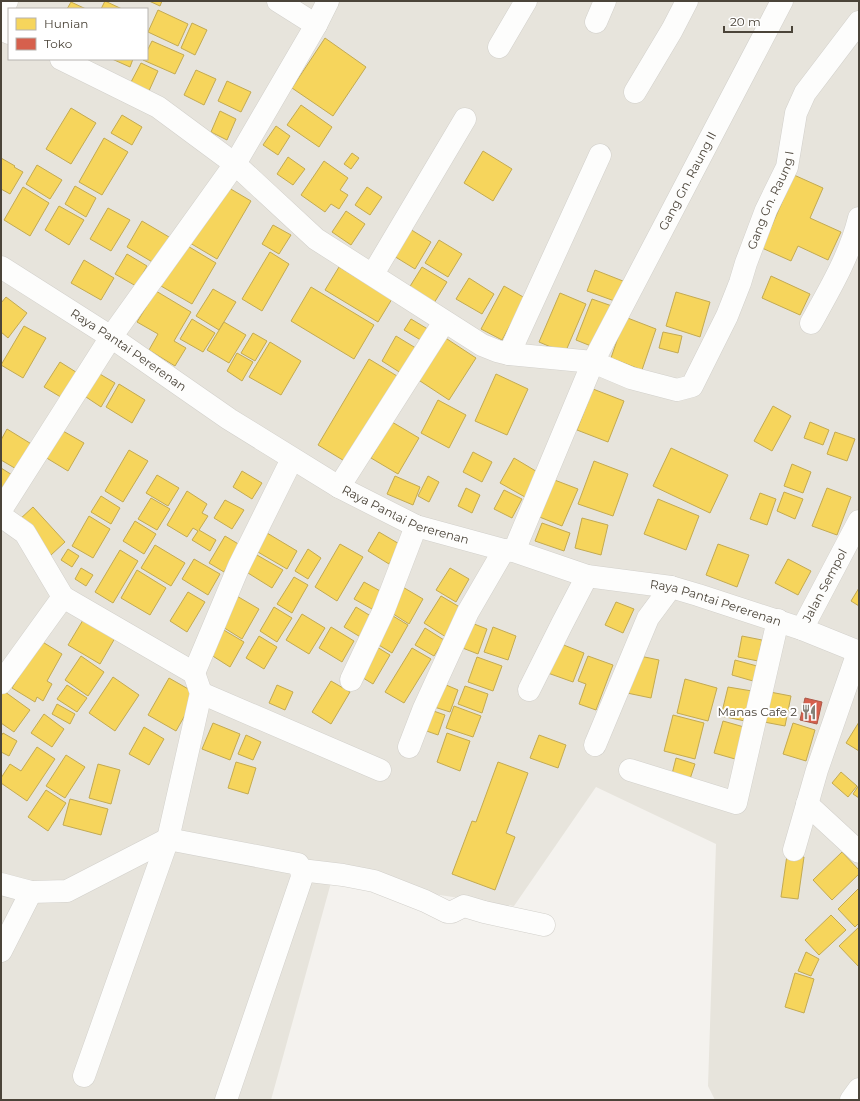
<svg xmlns="http://www.w3.org/2000/svg" width="860" height="1101" font-family="Montserrat,sans-serif">
	<rect width="100%" height="100%" fill="#f4f2ee"/>
	<path fill="#e7e4dc" fill-rule="evenodd" d="M1,1h858v1099h-144l-7,-14 8,-242 -120,-57 -82,119 -182,-27 -61,221h-270zM9,9h138v50h-138z"/>
	<g fill="#f6d55c" stroke="#c3aa52">
		<path d="M105,1l17,8h-21z"/>
		<path d="M149,1h13l-2,5z"/>
		<path d="M71,2l15,7h-19z"/>
		<path d="M158,10l30,14 -10,22 -30,-14z"/>
		<path d="M192,23l15,7 -12,25 -14,-7z"/>
		<path d="M325,38l41,29 -33,49 -41,-28z"/>
		<path d="M152,41l32,14 -9,19 -32,-14 4,-1v-8z"/>
		<path d="M112,59h21l-3,8z"/>
		<path d="M141,63l17,8 -10,22 -18,-9z"/>
		<path d="M196,70l20,9 -12,26 -20,-10z"/>
		<path d="M227,81l24,11 -10,20 -23,-11z"/>
		<path d="M301,105l31,22 -13,20 -32,-22z"/>
		<path d="M71,108l25,15 -25,41 -25,-15z"/>
		<path d="M220,111l16,8 -9,21 -16,-8z"/>
		<path d="M122,115l20,12 -10,18 -21,-12z"/>
		<path d="M276,126l14,10 -12,19 -15,-10z"/>
		<path d="M104,138l24,14 -26,43 -23,-13z"/>
		<path d="M483,151l29,18 -19,32 -29,-18z"/>
		<path d="M352,153l7,5 -8,11 -7,-5z"/>
		<path d="M288,157l17,12 -12,16 -16,-11z"/>
		<path d="M1,158l14,8 -1,1 9,5 -13,22 -9,-5z"/>
		<path d="M324,161l24,17 -8,12 8,5 -9,14 -8,-5 -6,8 -24,-17z"/>
		<path d="M37,165l25,15 -12,19 -24,-15z"/>
		<path d="M794,175l29,13 -13,30 31,14 -13,28 -30,-14 -7,15 -29,-13z"/>
		<path d="M224,185l27,16 -34,58 -27,-16z"/>
		<path d="M75,186l21,12 -10,19 -21,-13z"/>
		<path d="M23,187l26,16 -19,33 -26,-16z"/>
		<path d="M367,187l15,10 -12,18 -15,-10z"/>
		<path d="M59,206l25,14 -15,25 -24,-15z"/>
		<path d="M108,208l22,12 -19,31 -21,-12z"/>
		<path d="M346,211l19,13 -14,21 -19,-13z"/>
		<path d="M142,221l27,16 -15,26 -27,-16z"/>
		<path d="M273,225l18,10 -12,19 -17,-10z"/>
		<path d="M405,226l26,16 -16,27 -26,-16z"/>
		<path d="M439,240l23,14 -14,23 -23,-14z"/>
		<path d="M186,245l30,18 -24,41 -31,-18z"/>
		<path d="M270,252l19,12 -27,47 -20,-12z"/>
		<path d="M127,254l20,12 -11,20 -21,-12z"/>
		<path d="M84,260l30,18 -13,22 -30,-17z"/>
		<path d="M339,267l53,32 -14,23 -53,-32z"/>
		<path d="M422,267l25,15 -13,21 -25,-15z"/>
		<path d="M595,270l33,13 -8,20 -33,-12z"/>
		<path d="M771,276l39,18 -10,21 -38,-17z"/>
		<path d="M469,278l25,16 -12,20 -26,-15z"/>
		<path d="M504,286l21,12 -23,42 -21,-11z"/>
		<path d="M311,287l63,38 -20,34 -63,-38z"/>
		<path d="M213,289l23,13 -17,28 -23,-14z"/>
		<path d="M156,291l35,21 -17,29 12,7 -11,18 -26,-16 9,-16 -21,-12z"/>
		<path d="M676,292l34,10 -10,35 -34,-11z"/>
		<path d="M560,293l26,11 -21,49 -26,-11z"/>
		<path d="M6,297l21,16 -19,25 -7,-6v-29z"/>
		<path d="M592,299l20,7 -16,42 -20,-8z"/>
		<path d="M625,317l31,12 -14,41 -31,-12z"/>
		<path d="M192,319l23,14 -12,19 -23,-13z"/>
		<path d="M411,319l20,12 -7,11 -20,-12z"/>
		<path d="M224,322l22,13 -17,28 -22,-13z"/>
		<path d="M24,326l22,12 -23,40 -22,-13z"/>
		<path d="M663,332l19,4 -4,17 -19,-5z"/>
		<path d="M253,333l14,8 -12,20 -14,-8z"/>
		<path d="M396,336l23,14 -15,25 -22,-14z"/>
		<path d="M444,337l32,21 -27,42 -32,-21z"/>
		<path d="M270,342l31,19 -20,34 -32,-18z"/>
		<path d="M237,353l16,9 -11,19 -15,-10z"/>
		<path d="M369,359l33,20 -51,86 -33,-20z"/>
		<path d="M60,362l19,12 -15,25 -20,-12z"/>
		<path d="M93,370l22,13 -14,24 -21,-14z"/>
		<path d="M496,374l32,15 -21,46 -32,-14z"/>
		<path d="M119,384l26,16 -13,23 -26,-16z"/>
		<path d="M593,389l31,12 -16,41 -31,-12z"/>
		<path d="M438,400l28,15 -17,33 -28,-15z"/>
		<path d="M773,406l18,10 -19,35 -18,-10z"/>
		<path d="M392,422l27,16 -21,36 -27,-16z"/>
		<path d="M810,422l19,8 -6,15 -19,-7z"/>
		<path d="M56,427l28,16 -16,28 -28,-17z"/>
		<path d="M7,429l26,16 -15,25 -17,-10v-20z"/>
		<path d="M835,432l20,7 -8,22 -20,-7z"/>
		<path d="M671,448l57,27 -18,38 -57,-27z"/>
		<path d="M129,450l19,11 -25,41 -18,-11z"/>
		<path d="M473,452l19,10 -10,20 -19,-10z"/>
		<path d="M514,458l25,15 -14,24 -25,-14z"/>
		<path d="M594,461l34,13 -15,42 -35,-12z"/>
		<path d="M792,464l19,8 -8,21 -19,-7z"/>
		<path d="M1,468l16,10 -16,27z"/>
		<path d="M242,471l20,12 -10,16 -19,-12z"/>
		<path d="M157,475l22,13 -11,18 -22,-13z"/>
		<path d="M395,476l25,11 -7,18 -26,-11z"/>
		<path d="M428,476l11,6 -10,20 -11,-6z"/>
		<path d="M552,479l26,10 -16,37 -25,-10z"/>
		<path d="M466,488l14,7 -8,18 -14,-7z"/>
		<path d="M827,488l24,9 -14,38 -25,-9z"/>
		<path d="M504,490l18,9 -10,19 -18,-9z"/>
		<path d="M187,491l20,13 -5,9 6,3 -9,14 17,10 -6,11 -18,-11 6,-9 -5,-3 -6,9 -20,-12z"/>
		<path d="M784,492l19,7 -8,20 -18,-8z"/>
		<path d="M760,493l16,6 -9,26 -17,-6z"/>
		<path d="M101,496l19,12 -9,16 -20,-12z"/>
		<path d="M151,498l19,11 -13,21 -19,-11z"/>
		<path d="M658,499l41,17 -13,34 -42,-16z"/>
		<path d="M225,500l19,10 -12,19 -18,-11z"/>
		<path d="M33,507l32,35 -14,13 -32,-35z"/>
		<path d="M89,516l21,13 -17,29 -21,-12z"/>
		<path d="M582,518l26,7 -7,30 -26,-7z"/>
		<path d="M135,521l21,13 -12,20 -21,-13z"/>
		<path d="M542,523l28,10 -6,18 -29,-10z"/>
		<path d="M262,530l35,21 -10,18 -36,-21z"/>
		<path d="M379,532l22,13 -12,19 -21,-13z"/>
		<path d="M225,536l15,9 -16,27 -15,-9z"/>
		<path d="M340,544l23,13 -26,44 -22,-14z"/>
		<path d="M718,544l31,11 -12,32 -31,-12z"/>
		<path d="M155,545l30,18 -14,23 -30,-18z"/>
		<path d="M68,549l11,7 -7,11 -11,-7z"/>
		<path d="M308,549l13,9 -13,21 -13,-8z"/>
		<path d="M120,550l18,11 -25,42 -18,-11z"/>
		<path d="M250,551l33,19 -11,18 -32,-20z"/>
		<path d="M194,559l26,15 -12,21 -26,-16z"/>
		<path d="M788,559l23,12 -13,24 -23,-12z"/>
		<path d="M81,568l12,7 -7,11 -11,-7z"/>
		<path d="M450,568l19,11 -13,23 -20,-12z"/>
		<path d="M137,570l29,18 -16,27 -29,-17z"/>
		<path d="M294,577l14,8 -16,28 -15,-9z"/>
		<path d="M364,582l18,10 -10,17 -18,-10z"/>
		<path d="M401,586l22,13 -14,25 -22,-14z"/>
		<path d="M859,588v18l-8,-5z"/>
		<path d="M188,592l17,10 -18,30 -17,-11z"/>
		<path d="M235,595l24,14 -17,30 -24,-15z"/>
		<path d="M441,596l22,13 -17,28 -22,-14z"/>
		<path d="M616,602l18,7 -11,24 -18,-8z"/>
		<path d="M274,607l18,11 -15,24 -17,-11z"/>
		<path d="M356,607l18,11 -12,20 -18,-11z"/>
		<path d="M388,613l20,12 -16,28 -20,-12z"/>
		<path d="M302,614l23,14 -16,26 -23,-14z"/>
		<path d="M83,620l32,18 -15,26 -32,-19z"/>
		<path d="M469,622l18,7 -9,25 -18,-7z"/>
		<path d="M331,627l23,14 -12,21 -23,-14z"/>
		<path d="M493,627l23,9 -8,24 -24,-8z"/>
		<path d="M425,628l19,12 -10,16 -19,-11z"/>
		<path d="M222,629l22,13 -14,25 -22,-14z"/>
		<path d="M259,636l18,11 -13,22 -18,-11z"/>
		<path d="M742,636l20,4 -4,21 -20,-4z"/>
		<path d="M41,641l21,13 -15,27 5,3 -9,17 -6,-4 -2,5 -23,-14z"/>
		<path d="M556,642l28,11 -11,29 -28,-10z"/>
		<path d="M372,644l18,11 -17,29 -18,-11z"/>
		<path d="M412,648l19,11 -27,44 -19,-11z"/>
		<path d="M635,655l24,5 -8,38 -24,-5z"/>
		<path d="M81,656l23,16 -16,24 -23,-16z"/>
		<path d="M588,656l25,9 -17,45 -17,-6 7,-20 -8,-3z"/>
		<path d="M477,657l25,9 -9,25 -25,-9z"/>
		<path d="M735,660l22,6 -4,15 -21,-6z"/>
		<path d="M113,677l26,18 -24,36 -26,-18z"/>
		<path d="M169,678l28,16 -21,37 -28,-16z"/>
		<path d="M685,679l32,9 -9,33 -31,-8z"/>
		<path d="M331,681l19,11 -19,32 -19,-12z"/>
		<path d="M439,682l19,8 -8,22 -22,-7z"/>
		<path d="M67,685l20,13 -10,14 -20,-13z"/>
		<path d="M277,685l16,7 -8,18 -16,-7z"/>
		<path d="M465,686l23,8 -6,19 -24,-9z"/>
		<path d="M728,687l24,4 -7,30 -24,-5z"/>
		<path d="M1,689l29,21 -16,22 -13,-9z"/>
		<path d="M770,692l21,4 -6,30 -21,-4z"/>
		<path d="M57,704l18,10 -5,10 -18,-10z"/>
		<path d="M454,706l27,10 -8,21 -27,-9z"/>
		<path d="M425,708l20,7 -7,20 -20,-7z"/>
		<path d="M44,714l20,15 -12,18 -21,-14z"/>
		<path d="M673,715l31,8 -9,36 -31,-8z"/>
		<path d="M723,721l21,6 -9,32 -21,-6z"/>
		<path d="M859,722v29l-13,-8z"/>
		<path d="M213,723l27,11 -10,26 -28,-11z"/>
		<path d="M793,723l22,7 -9,31 -23,-7z"/>
		<path d="M144,727l20,12 -15,26 -20,-11z"/>
		<path d="M3,733l14,8 -8,15 -8,-4v-16z"/>
		<path d="M447,733l23,8 -10,30 -23,-9z"/>
		<path d="M246,735l15,7 -8,18 -15,-6z"/>
		<path d="M539,735l27,10 -8,23 -28,-10z"/>
		<path d="M37,747l18,12 -28,42 -26,-18v-5l9,-14 11,7z"/>
		<path d="M66,755l19,12 -20,31 -19,-12z"/>
		<path d="M676,758l19,6 -5,15 -18,-5z"/>
		<path d="M236,762l20,6 -8,26 -20,-6z"/>
		<path d="M498,762l30,11 -22,60 9,4 -20,53 -43,-16 20,-53 4,1z"/>
		<path d="M98,764l22,6 -9,34 -22,-6z"/>
		<path d="M841,772l16,14 -9,11 -16,-14z"/>
		<path d="M859,785v13l-6,-4z"/>
		<path d="M46,790l20,13 -18,28 -20,-14z"/>
		<path d="M70,799l38,10 -7,26 -38,-10z"/>
		<path d="M842,852l17,18v4l-27,26 -19,-20z"/>
		<path d="M787,855l17,2 -6,42 -17,-2z"/>
		<path d="M859,888v35l-4,4 -17,-18z"/>
		<path d="M831,915l15,15 -27,25 -14,-15z"/>
		<path d="M859,927v40l-20,-21z"/>
		<path d="M806,952l13,7 -8,17 -13,-5z"/>
		<path d="M795,973l19,6 -10,34 -19,-6z"/>
	</g>
	<path fill="#d6604d" stroke="#ac5847" d="M805,698l17,4 -5,22 -17,-4z"/>
	<g fill="none" stroke-linecap="round" stroke-linejoin="round">
		<g stroke="#d2d0cb" stroke-width="23">
			<g id="minor">
				<path d="M278,1l38,24"/>
				<path d="M1,14l6,-13"/>
				<path d="M596,22l9,-21"/>
				<path d="M1,29l8,4"/>
				<path d="M499,47l27,-46"/>
				<path id="s1" d="M61,59l97,48 77,57 81,75 166,106 15,6 12,3 84,8 38,16 46,12 15,-4 35,-70 13,-33 6,-20 20,-53 21,-43 9,-54 9,-20 54,-71"/>
				<path d="M635,92l37,-62 15,-29"/>
				<path d="M373,274l92,-155"/>
				<path d="M811,323c19,-34 39,-68 48,-105"/>
				<path d="M509,354l91,-199"/>
				<path d="M339,487l105,-165"/>
				<path d="M1,510l110,-173 124,-173 81,-139 12,-24"/>
				<path d="M1,516l24,17 38,64 131,76 7,20 -33,146 -84,237"/>
				<path id="s2" d="M514,551l79,-189 189,-361"/>
				<path d="M194,673l45,-107 53,-107"/>
				<path d="M351,680l32,-68 33,-86"/>
				<path d="M1,683l62,-86"/>
				<path d="M529,690l33,-66 25,-48"/>
				<path d="M201,693l179,77"/>
				<path d="M595,745l53,-127 23,-31"/>
				<path d="M409,747l15,-39 44,-96 36,-62"/>
				<path d="M630,770l106,33 42,-183"/>
				<path d="M807,804l52,48"/>
				<path d="M168,839l130,25 3,6 1,7 -76,223"/>
				<path d="M794,850l23,-80 41,-118"/>
				<path d="M301,870l42,5 31,6 51,20 22,11h5l12,-6 20,6 60,13"/>
				<path d="M1,884l30,8 36,-1 101,-52"/>
				<path d="M1,951l30,-59"/>
				<path d="M851,1100l8,-11"/>
			</g>
		</g>
		<g stroke="#d2d0cb" stroke-width="23">
			<g id="tertiary">
				<path id="s3" d="M1,267l110,70 118,82 110,68 77,39 88,24 10,1 73,25 84,11 27,8 104,34 57,23"/>
				<path id="s4" d="M802,629l57,-108"/>
			</g>
		</g>
		<use href="#minor" stroke="#fdfdfc" stroke-width="22"/>
		<use href="#tertiary" stroke="#fdfdfc" stroke-width="22"/>
	</g>
	<defs>
		<g id="restaurant-bare" transform="scale(1.2)"><path d="M-5-6h1v4h1v-4h1v4h1v-4h1v5L-1.5 .5V6h-2V.5L-5-1ZM5-6V6H3V1.5H1.5Q1.5-4 5-6Z" fill="#868178" stroke="#fff" stroke-width="2.5" paint-order="stroke"/></g>
	</defs>
	<g fill-rule="evenodd">
		<use href="#restaurant-bare" x="809" y="712"/>
	</g>
	<g text-anchor="middle" stroke-width="4" stroke-linejoin="round" paint-order="stroke">
		<g font-size="12" fill="#4b4439" stroke="#fff">
			<text dy="4" stroke="none"><textPath href="#s2" startOffset="409">Gang Gn. Raung II</textPath></text>
			<text dy="4" stroke="none"><textPath href="#s1" startOffset="931">Gang Gn. Raung I</textPath></text>
			<text dy="4" stroke="none"><textPath href="#s3" startOffset="152">Raya Pantai Pererenan</textPath></text>
			<text dy="4" stroke="none"><textPath href="#s3" startOffset="476">Raya Pantai Pererenan</textPath></text>
			<text dy="4" stroke="none"><textPath href="#s4" startOffset="49">Jalan Sempol</textPath></text>
			<text dy="4" stroke="none"><textPath href="#s3" startOffset="800">Raya Pantai Pererenan</textPath></text>
		</g>
		<g font-size="12" fill="#4b4439" stroke="#fff" text-anchor="end">
			<text x="797" y="716">Manas Cafe 2</text>
		</g>
	</g>
	<rect width="860" height="1101" fill="none" stroke="#4b4439" stroke-width="4"/>
	<rect x="8" y="8" width="140" height="52" fill="#ffffff" stroke="#b7b4b0"/>
	<rect x="16" y="18" width="20" height="12" fill="#f6d55c" stroke="#b7b4b0"/>
	<text x="44" y="28" font-size="12" fill="#4b4439">Hunian</text>
	<rect x="16" y="38" width="20" height="12" fill="#d6604d" stroke="#b7b4b0"/>
	<text x="44" y="48" font-size="12" fill="#4b4439">Toko</text>
	<path d="M724 26v6h68v-6" fill="none" stroke="#4b4439" stroke-width="2"/>
	<text x="730" y="26" font-size="12" fill="#4b4439" stroke="#ffffff" stroke-width="3" paint-order="stroke">20 m</text>
</svg>
